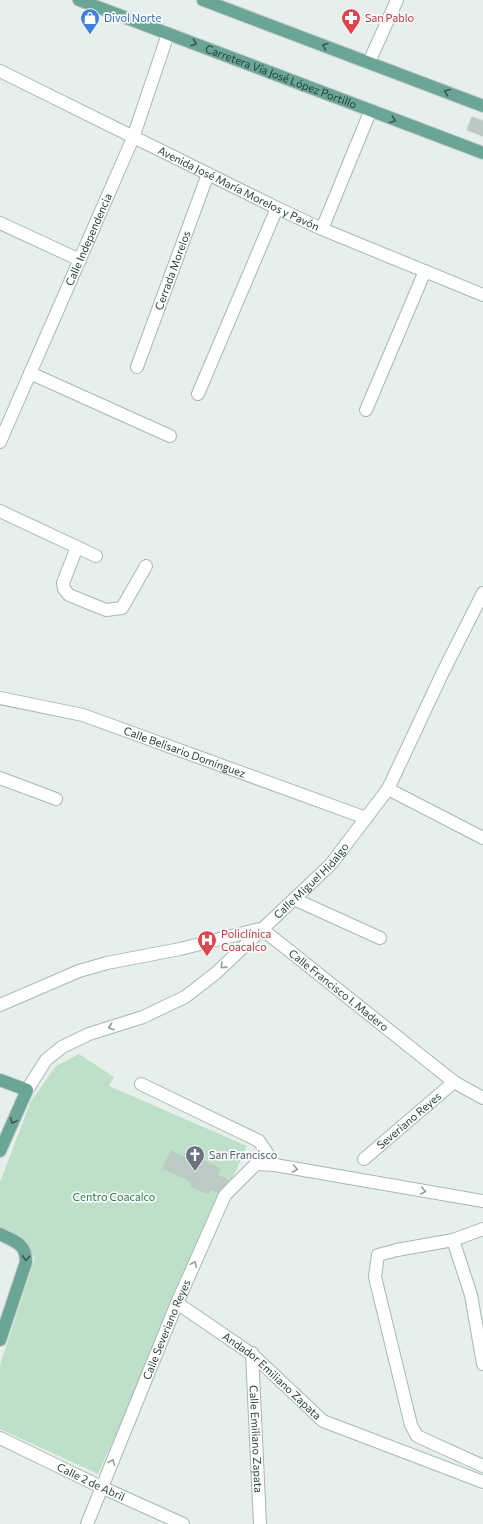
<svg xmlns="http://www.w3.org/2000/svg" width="483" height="1524" font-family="Commissioner,sans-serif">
	<rect width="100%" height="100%" fill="#e6efeb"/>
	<path fill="#bfe0c8" d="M79,1054l35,23 -5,9 138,60 -149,328 -98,-45v-64l35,-107 -16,-20 -19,-11v-45l31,-81 25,-35z"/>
	<g fill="#bbcac4" stroke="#b8c9c2">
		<path d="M472,117l11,4v15l-16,-6z"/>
		<path d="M171,1151l29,14 2,-5 18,9 -3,6 11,5 -7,14 -10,-5 -3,5 -18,-8 2,-4 -29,-14z"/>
	</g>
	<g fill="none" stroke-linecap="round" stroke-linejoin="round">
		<g stroke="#a8b8b2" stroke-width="14">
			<g id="minor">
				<path d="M369,62l28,-62"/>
				<path id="s1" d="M0,71l277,137 45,21 161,66"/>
				<path d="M0,223l80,37"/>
				<path d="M322,229l48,-117"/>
				<path id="s2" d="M137,367l71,-193"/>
				<path d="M30,373l140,63"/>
				<path d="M198,394l79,-186"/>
				<path d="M366,410l59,-139"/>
				<path id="s3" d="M0,442l133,-304 35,-104"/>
				<path d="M0,511l96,45"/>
				<path d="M77,547l-14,36 1,6 5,6 37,15 16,-2 24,-42"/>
				<path id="s4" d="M0,698l83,17 283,103"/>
				<path d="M0,778l56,21"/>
				<path d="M388,789l95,49"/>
				<path d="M294,899l86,39"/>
				<path id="s5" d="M262,929l192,153 29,16"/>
				<path d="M0,1005l79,-34 28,-8 73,-14 80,-20"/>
				<path d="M141,1084l118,57 16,24"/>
				<path id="s6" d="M27,1090l19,-30 16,-13 27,-13 54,-17 42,-20 31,-24 115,-109 57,-75 55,-117 40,-79"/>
				<path id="s7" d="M364,1159l90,-77"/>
				<path d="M483,1229l-30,11 -56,10 -19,5 -3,22 36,148 6,11 66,30"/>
				<path d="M453,1240l18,55 12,69"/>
				<path id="s8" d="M177,1303l76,52 70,66 160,61"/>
				<path id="s9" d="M252,1353l8,171"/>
				<path id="s10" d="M0,1438l101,49 82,37"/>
				<path id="s11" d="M87,1524l90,-221 48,-108 31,-31 19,1 208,36"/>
			</g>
		</g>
		<g stroke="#c2cac8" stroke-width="14">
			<g id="major">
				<path id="s12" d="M79,0l404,153"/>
				<path d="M203,0l280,106"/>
				<path d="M0,1080l27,10 -27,61"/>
				<path d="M0,1234c15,8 26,9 26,28l-26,78"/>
			</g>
		</g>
		<use href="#minor" stroke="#fff" stroke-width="12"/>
		<use href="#major" stroke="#6aa596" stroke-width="12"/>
	</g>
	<defs><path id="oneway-chevron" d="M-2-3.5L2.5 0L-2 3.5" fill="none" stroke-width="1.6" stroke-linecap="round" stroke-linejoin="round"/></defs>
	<g stroke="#365b51">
		<use href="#oneway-chevron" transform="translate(194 43) rotate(21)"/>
		<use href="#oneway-chevron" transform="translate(325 46) rotate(-159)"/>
		<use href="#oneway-chevron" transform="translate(447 92) rotate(-159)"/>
		<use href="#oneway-chevron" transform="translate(393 120) rotate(20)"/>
		<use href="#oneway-chevron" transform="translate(13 1121) rotate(114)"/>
		<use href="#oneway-chevron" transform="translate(26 1258) rotate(94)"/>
	</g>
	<g stroke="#92a09c">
		<use href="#oneway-chevron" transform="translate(223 966) rotate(136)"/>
		<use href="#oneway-chevron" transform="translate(111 1027) rotate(162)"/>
		<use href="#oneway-chevron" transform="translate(295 1169) rotate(11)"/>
		<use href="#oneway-chevron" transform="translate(423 1191) rotate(10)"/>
		<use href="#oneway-chevron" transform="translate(194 1264) rotate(-66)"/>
		<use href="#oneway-chevron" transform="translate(112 1462) rotate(-68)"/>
	</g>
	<defs>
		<g id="shop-pin" transform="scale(1)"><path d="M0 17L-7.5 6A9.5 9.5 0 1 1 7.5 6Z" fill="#3f7fe0" stroke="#f7fbf9"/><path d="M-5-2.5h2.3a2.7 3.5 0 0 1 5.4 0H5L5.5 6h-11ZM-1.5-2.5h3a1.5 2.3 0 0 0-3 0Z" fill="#fff"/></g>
		<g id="pharmacy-pin" transform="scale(1)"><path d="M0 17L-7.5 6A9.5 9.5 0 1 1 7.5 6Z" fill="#e0444e" stroke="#f7fbf9"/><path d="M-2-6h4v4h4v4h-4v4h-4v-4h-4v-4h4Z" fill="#fff"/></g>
		<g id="hospital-pin" transform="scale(1)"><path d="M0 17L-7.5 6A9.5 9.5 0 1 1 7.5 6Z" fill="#e0444e" stroke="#f7fbf9"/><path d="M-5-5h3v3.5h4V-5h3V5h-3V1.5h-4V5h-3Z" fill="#fff"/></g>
		<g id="church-pin" transform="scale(1)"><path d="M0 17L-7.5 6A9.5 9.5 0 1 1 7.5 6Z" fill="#6b7280" stroke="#f7fbf9"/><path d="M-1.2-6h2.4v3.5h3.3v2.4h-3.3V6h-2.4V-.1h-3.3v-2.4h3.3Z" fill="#fff"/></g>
	</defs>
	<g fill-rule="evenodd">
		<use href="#shop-pin" x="90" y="18"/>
		<use href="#pharmacy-pin" x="351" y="18"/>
		<use href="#hospital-pin" x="207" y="940"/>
		<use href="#church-pin" x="195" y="1155"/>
	</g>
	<g text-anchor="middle" stroke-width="3.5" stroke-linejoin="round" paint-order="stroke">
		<g font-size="11" fill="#366cbe" stroke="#f7fbf9" text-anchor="start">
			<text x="104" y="22">Divol Norte</text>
		</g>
		<g font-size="11" fill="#be3a42" stroke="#f7fbf9" text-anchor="start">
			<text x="365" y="22">San Pablo</text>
			<text x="221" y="938">Policlínica<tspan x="221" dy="13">Coacalco</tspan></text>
		</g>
		<g font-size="11" fill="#24423a" stroke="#f7fbf9">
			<text dy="4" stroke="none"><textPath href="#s12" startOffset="216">Carretera Vía José López Portillo</textPath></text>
			<text dy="4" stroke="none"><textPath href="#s1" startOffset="266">Avenida José María Morelos y Pavón</textPath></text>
			<text dy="4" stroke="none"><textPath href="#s3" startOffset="221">Calle Independencia</textPath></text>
			<text dy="4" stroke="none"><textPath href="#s2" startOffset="103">Cerrada Morelos</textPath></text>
			<text dy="4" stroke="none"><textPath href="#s4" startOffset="193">Calle Belisario Domínguez</textPath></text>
			<text dy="4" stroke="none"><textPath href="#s6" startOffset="361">Calle Miguel Hidalgo</textPath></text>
			<text dy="4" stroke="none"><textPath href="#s5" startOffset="98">Calle Francisco I. Madero</textPath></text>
			<text dy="4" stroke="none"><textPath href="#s7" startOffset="59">Severiano Reyes</textPath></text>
			<text dy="4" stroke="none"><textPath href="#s11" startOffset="210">Calle Severiano Reyes</textPath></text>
			<text dy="4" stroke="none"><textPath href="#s8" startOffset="120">Andador Emiliano Zapata</textPath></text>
			<text dy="4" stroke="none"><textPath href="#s9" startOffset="86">Calle Emiliano Zapata</textPath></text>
			<text dy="4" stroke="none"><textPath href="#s10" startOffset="101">Calle 2 de Abril</textPath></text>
		</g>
		<g font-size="11" fill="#5b616d" stroke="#f7fbf9" text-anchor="start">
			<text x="209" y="1159">San Francisco</text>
		</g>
		<g font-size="11" fill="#2d7a4b" stroke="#f7fbf9">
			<text x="114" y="1201">Centro Coacalco</text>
		</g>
	</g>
</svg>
